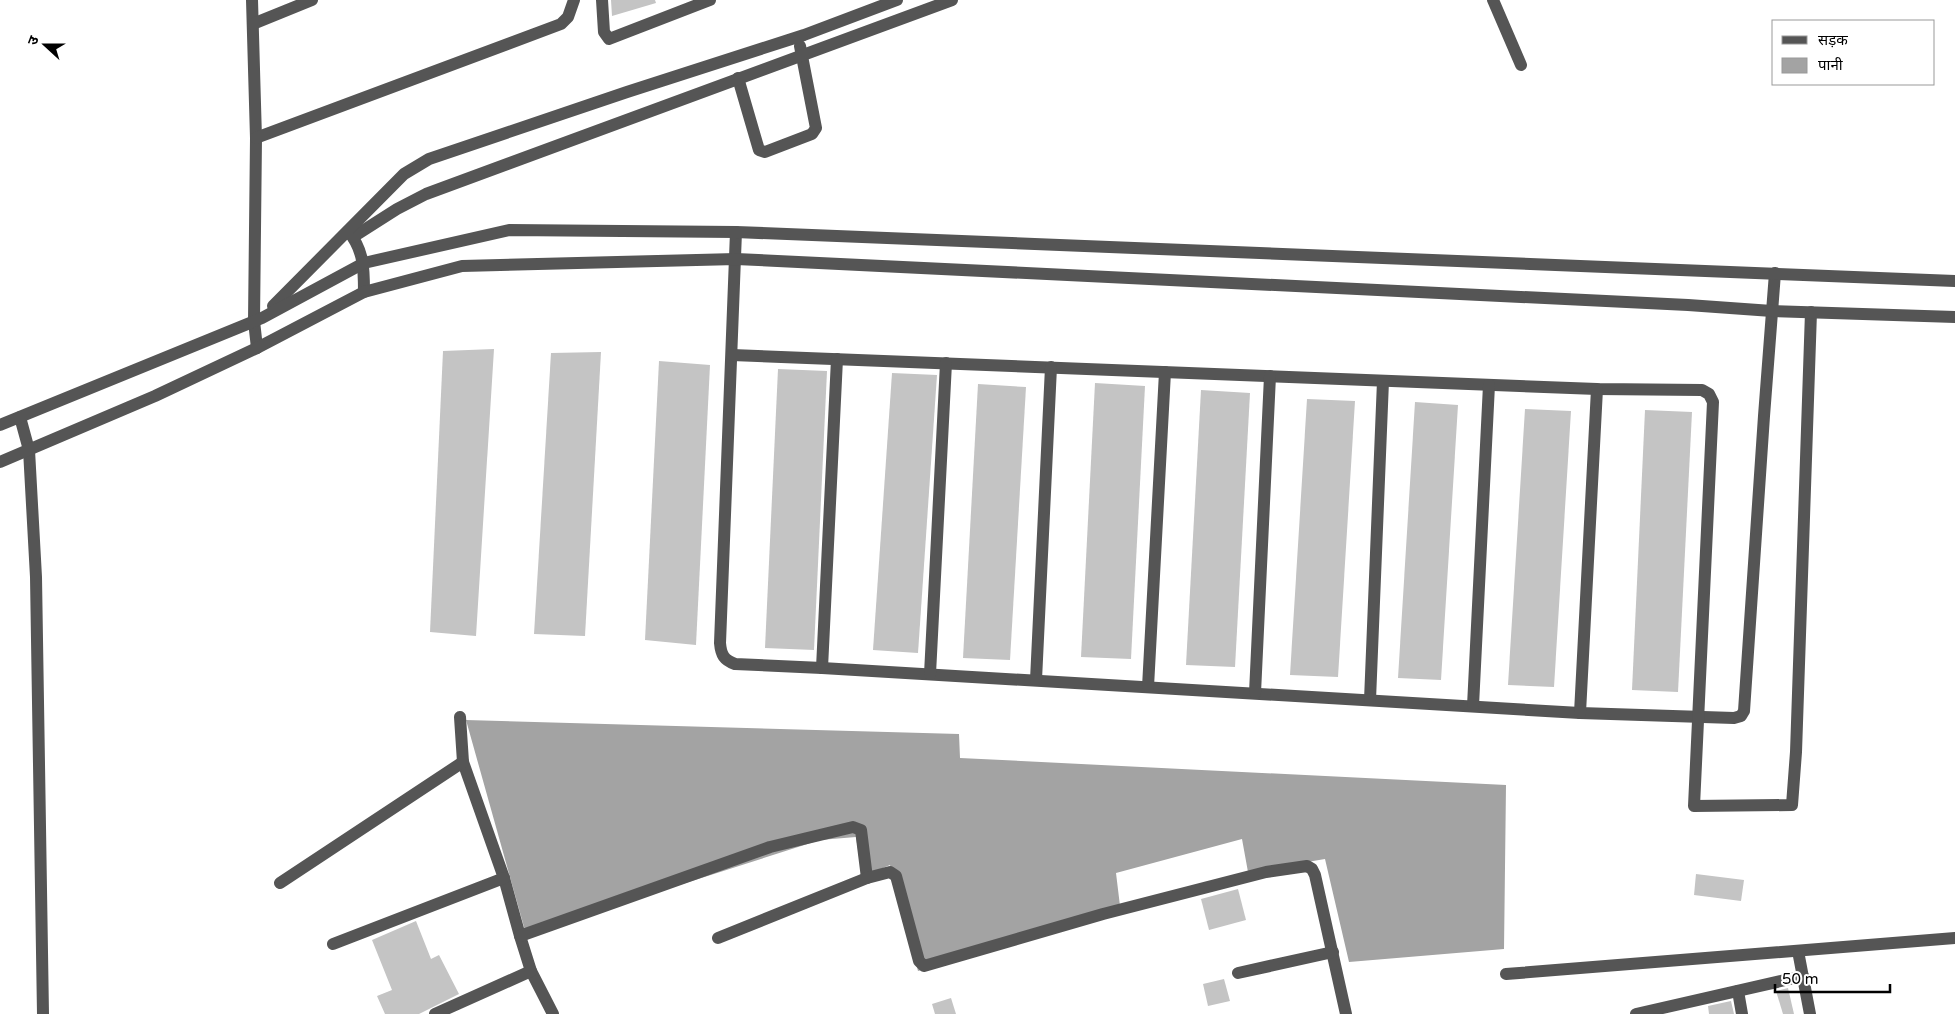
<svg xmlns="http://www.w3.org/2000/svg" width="1955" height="1014" font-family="'Varela Round','Noto Sans Devanagari',sans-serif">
	<rect width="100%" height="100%" fill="#fff"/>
	<path fill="#a3a3a3" d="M466,720l493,14 1,24 546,27 -2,164 -155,13 -24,-103 -77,13 -6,-33 -126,34 4,33 -202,65 -28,-106 -28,12 -6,-40 -36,3 -294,94z"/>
	<g fill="#c4c4c4">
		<path d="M611,0h44l1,3 -44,13z"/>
		<path d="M494,349l-18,287 -46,-4 13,-281z"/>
		<path d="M601,352l-16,284 -51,-2 17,-281z"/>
		<path d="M659,361l51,4 -14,280 -51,-5z"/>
		<path d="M778,369l49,2 -13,279 -49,-2z"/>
		<path d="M892,373l45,2 -19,278 -45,-3z"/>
		<path d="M1095,383l50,3 -14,273 -50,-2z"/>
		<path d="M978,384l48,3 -16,273 -47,-2z"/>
		<path d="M1201,390l49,3 -15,274 -49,-2z"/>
		<path d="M1307,399l48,2 -17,276 -48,-2z"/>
		<path d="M1415,402l43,3 -17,275 -43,-2z"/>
		<path d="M1525,409l46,2 -17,276 -46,-2z"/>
		<path d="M1645,410l47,2 -14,280 -46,-2z"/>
		<path d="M1696,874l48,6 -3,21 -47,-6z"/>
		<path d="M1238,889l8,31 -37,10 -8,-31z"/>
		<path d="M416,921l15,38 8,-4 20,39 -40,20h-34l-8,-18 15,-6 -20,-50z"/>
		<path d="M1224,979l6,22 -22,5 -5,-22z"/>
		<path d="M1788,988l6,26h-11l-7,-23z"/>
		<path d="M951,998l5,16h-21l-3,-10z"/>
		<path d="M1731,1001l3,13h-25l-1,-8z"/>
	</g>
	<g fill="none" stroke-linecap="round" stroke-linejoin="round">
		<g stroke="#555" stroke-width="12">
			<path d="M252,0l4,138 -2,183 3,27"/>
			<path d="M602,0l2,32 5,7 101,-39"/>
			<path d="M1493,0l28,65"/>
			<path d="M253,24l59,-24"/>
			<path d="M738,78l21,72 6,2 47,-18 4,-6 -16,-82"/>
			<path d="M256,138l305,-114 7,-7 6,-17"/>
			<path d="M348,231c16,19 16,38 16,61"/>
			<path d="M736,232l-16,411c1,12 4,17 15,21l87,4 758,45 154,5 7,-2 3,-5 20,-295 11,-143"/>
			<path d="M353,237l44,-28 29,-15 526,-194"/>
			<path d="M273,306l131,-132 25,-15 198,-67 177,-57 93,-35"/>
			<path d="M732,355l865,34 105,1 7,4 4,8 -19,404 98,-1 4,-53 15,-440"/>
			<path d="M20,417l9,33 7,127 7,437"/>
			<path d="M0,425l262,-107 102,-55 145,-33 227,2 1219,49"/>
			<path d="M0,462l155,-66 102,-48 107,-56 98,-26 274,-7 952,46 84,6 183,6"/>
			<path d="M822,668l15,-309"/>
			<path d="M930,674l16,-311"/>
			<path d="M1036,680l15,-313"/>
			<path d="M1148,687l17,-315"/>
			<path d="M1255,693l15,-317"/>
			<path d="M1370,700l13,-319"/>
			<path d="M1473,706l16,-321"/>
			<path d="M1580,713l17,-324"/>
			<path d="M460,717l3,45 41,116 16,58 11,35 22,43"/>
			<path d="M280,883l183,-121"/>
			<path d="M520,936l250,-89 83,-20 8,3 6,48"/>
			<path d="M718,938l149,-60 23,-6 6,4 23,85 5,5 179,-52 163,-42 41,-6 5,3 3,6 31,139"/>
			<path d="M333,944l171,-66"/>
			<path d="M1798,951l12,63"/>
			<path d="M1238,973l95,-21"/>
			<path d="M1506,974l449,-36"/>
			<path d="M1738,991l4,23"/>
			<path d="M435,1014l96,-43"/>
			<path d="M1636,1014l167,-38"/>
		</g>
	</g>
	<rect x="1772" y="20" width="162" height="65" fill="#ffffff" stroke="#999999"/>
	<rect x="1782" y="36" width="25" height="8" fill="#555555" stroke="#999999"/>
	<text x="1818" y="45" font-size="15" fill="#000000">सड़क</text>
	<rect x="1782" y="58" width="25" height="15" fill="#a3a3a3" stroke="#999999"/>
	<text x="1818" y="70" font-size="15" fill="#000000">पानी</text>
	<g transform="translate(45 45) rotate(291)" stroke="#ffffff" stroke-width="4" paint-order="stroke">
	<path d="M0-4L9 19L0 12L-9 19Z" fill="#000000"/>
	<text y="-8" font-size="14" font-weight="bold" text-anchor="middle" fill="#000000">उ</text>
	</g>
	<path d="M1775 984v8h115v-8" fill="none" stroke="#000000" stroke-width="2.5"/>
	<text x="1782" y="984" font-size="15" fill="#000000" stroke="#ffffff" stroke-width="4" paint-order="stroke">50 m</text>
</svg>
